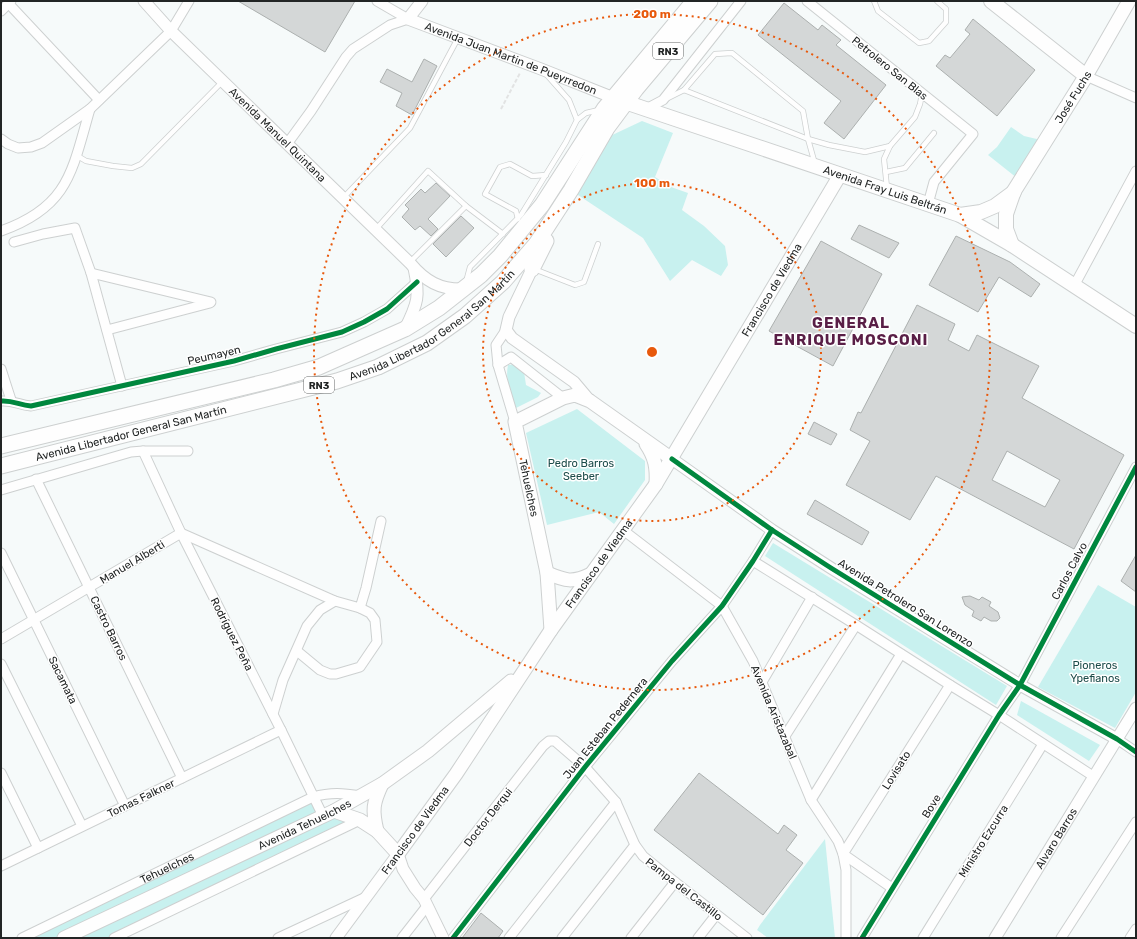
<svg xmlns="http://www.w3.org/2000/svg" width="1137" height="939" font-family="Rubik,sans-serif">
	<rect width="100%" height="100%" fill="#f6fafa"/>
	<g fill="#c8f1ef">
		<path d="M642,121l31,12 -18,44 16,10 17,6 -6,17 22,16 21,20 3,19 -7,11 -29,-16 -22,21 -27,-43 -68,-45 33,-56z"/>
		<path d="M1011,127l13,9 17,4 -24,38 -29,-23 9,-8z"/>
		<path d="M517,364l7,8 2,13 15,8 -3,4 -22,11c-6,-14 -11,-29 -8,-43z"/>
		<path d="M577,409l68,52v19l-31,44 -15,-12 -52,13 -21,-92z"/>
		<path d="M773,543l234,143 -11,19 -231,-149z"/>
		<path d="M1098,585l38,22v85l-21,36 -77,-41z"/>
		<path d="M1021,701l79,44 -11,16 -72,-46z"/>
		<path d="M313,797l10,19 37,4 -246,118h-92z"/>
		<path d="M825,839l10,99h-67l-11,-8 3,-5z"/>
	</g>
	<g fill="#d4d7d7" stroke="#acb0af" fill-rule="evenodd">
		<path d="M238,1h117l-30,51z"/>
		<path d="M784,3l34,27 4,-5 19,15 -5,5 50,40 -42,54 -20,-16 17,-22 -83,-66z"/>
		<path d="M973,19l62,51 -38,46 -61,-50 9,-11 5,3 20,-24 -5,-4z"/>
		<path d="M424,59l13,7 -25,49 -16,-9 6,-13 -22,-11 7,-13 25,13z"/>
		<path d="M436,183l14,13 -22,23 10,10 -7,7 -11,-10 -5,4 -13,-13 7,-8 -4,-4 16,-16 4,4z"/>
		<path d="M461,216l13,12 -28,29 -13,-13z"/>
		<path d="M859,225l40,18 -10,15 -38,-19z"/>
		<path d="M956,236l54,26 30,22 -9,13 -32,-20 -21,35 -49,-27z"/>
		<path d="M821,241l61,33 -49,92 -64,-35z"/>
		<path d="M917,305l38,19 -7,16 21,11 8,-16 62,31 -17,32 102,57 -50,94 -138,-73 -26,44 -64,-35 24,-44 -20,-11 8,-18 3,1zM1007,451l53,29 -15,27 -53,-27z"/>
		<path d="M814,422l23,12 -6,11 -23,-11z"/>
		<path d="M815,500l54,32 -7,13 -55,-31z"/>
		<path d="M1136,555v37l-15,-11z"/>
		<path d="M970,596l9,4 3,-3 9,5 -2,4 9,6 2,6 -3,3h-6l-7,-4 -3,4 -9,-5 2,-5 -9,-6 -3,-8z"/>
		<path d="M699,773l79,61 6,-9 13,10 -11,15 17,13 -40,52 -109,-85z"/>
		<path d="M481,913l22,18 -5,7h-36z"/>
	</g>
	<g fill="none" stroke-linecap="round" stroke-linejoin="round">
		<g stroke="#cdd0d0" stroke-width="6">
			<g id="service">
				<path d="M874,1l4,10 41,32 10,-2 17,-19v-13l-9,-8"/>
				<path d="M684,90l31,-36 17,-1 71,58 5,28 7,25"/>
				<path d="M666,99l18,-9 124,49 21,6 36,7 25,-6 25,-29 5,-13 2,-10"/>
				<path d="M577,120l9,-7 13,-3"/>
				<path d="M76,155l10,6 27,5 19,2 9,-4 82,-83"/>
				<path d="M886,172l19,-4 29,-35"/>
				<path d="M887,188l-3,-29 6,-13"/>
				<path d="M344,197l66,-69 48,-90"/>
				<path d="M518,219l-2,-8 -31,-17 15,-27 10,-3 22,12 14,-1"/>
				<path d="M376,229l52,-58 38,35 37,28"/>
				<path d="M410,262l56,-56"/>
				<path d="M534,269l41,16 9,-3 14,-38"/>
				<path d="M466,282l4,-15 51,-52 45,-73 11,-22 -8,-20 -23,-26"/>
			</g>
		</g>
		<g stroke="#cdd0d0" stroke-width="11">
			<g id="minor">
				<path d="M377,1l31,18"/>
				<path d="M807,1l166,133 -39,48 -6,22"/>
				<path d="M8,3l91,97"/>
				<path d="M1,11l10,-10"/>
				<path d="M1086,76l50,22"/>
				<path d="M646,109l17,-9 78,-99"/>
				<path d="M1,139l7,5 10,4 13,-1 11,-4 48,-34 81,-78 18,-30"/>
				<path d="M287,144l24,-33 35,-54 7,-8 37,-24 18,-6"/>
				<path d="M1,231c68,-24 71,-60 89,-122"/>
				<path d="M14,242l29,-8 32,-6 16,45 31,113"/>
				<path d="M91,273l120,29"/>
				<path d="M1074,286l62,-115"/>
				<path d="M107,330l103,-27"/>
				<path d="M506,330l-10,15 2,20 17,57"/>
				<path d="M498,365l13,-8 52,41"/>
				<path d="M1,369l10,31"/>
				<path d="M1,401c12,-1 18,4 30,5l203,-45 42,-12 66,-17 22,-10 23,-13 30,-27"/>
				<path d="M143,451l38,82 100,197 42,86"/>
				<path d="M36,479l146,299"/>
				<path d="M1,490l130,-38 12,-1h45"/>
				<path d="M623,530l99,76 31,55 58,139 27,41 5,13 3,16v68"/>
				<path d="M181,533l154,68 25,7 6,-20 15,-67"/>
				<path d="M1,553l124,253"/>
				<path d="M753,561l103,64 94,60 49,30 94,61"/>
				<path d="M1,639l180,-106"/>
				<path d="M297,651l23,19 10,4h6l24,-7 17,-25 -2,-22 -5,-7 -10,-5"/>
				<path d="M1,664l81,162"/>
				<path d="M762,682l50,-85"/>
				<path d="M273,714l10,-34 24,-54 13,-16 15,-9"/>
				<path d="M785,736l71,-111"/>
				<path d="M1117,739l19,13"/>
				<path d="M1,773l37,75"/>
				<path d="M811,800l90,-146"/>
				<path d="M1,866l280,-136"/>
				<path d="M892,888l-49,-34 107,-169"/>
				<path d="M424,899l119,-153 6,-5h6l30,26 31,35 19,43 8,11 32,26 72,56"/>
				<path id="s1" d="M22,938l291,-141c18,-5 30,-4 48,-1"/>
				<path d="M114,938l246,-118"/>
				<path d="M278,938l88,-41"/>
				<path d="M402,938l25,-32"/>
				<path d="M453,938l132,-171 87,-106 50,-55 31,-45 19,-31"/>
				<path d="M509,938l107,-136"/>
				<path d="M562,938l73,-93"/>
				<path d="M631,938l44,-56"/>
				<path d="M698,938l18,-23"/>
				<path d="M862,938l137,-223 21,-30 116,-218"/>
				<path d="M923,938l120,-194"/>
				<path d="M1061,938l75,-116"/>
				<path d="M1130,938l6,-9"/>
			</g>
		</g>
		<g stroke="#cdd0d0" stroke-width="13">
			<g id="tertiary">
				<path id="s2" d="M144,1l27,30 239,232c15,18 30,27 54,26"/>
				<path id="s3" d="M422,1l-14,18 133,50 73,29"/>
				<path d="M532,269l-23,48 -3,13 6,8 62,44 16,19"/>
				<path d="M405,329c13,-26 15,-33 9,-61"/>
				<path d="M672,459l100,71 59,38 189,117 97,54"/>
				<path d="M398,854l5,15 12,19 9,11 19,39"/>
				<path d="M336,938l62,-84"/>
				<path id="s4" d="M995,938l141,-230"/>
			</g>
		</g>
		<g stroke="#cdd0d0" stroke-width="15">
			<g id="secondary">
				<path d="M1086,76l43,-75"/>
				<path d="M646,444c9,13 11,24 10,40"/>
				<path d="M547,573c19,8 25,10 44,1"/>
				<path d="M551,630l-4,-57 -32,-151 48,-24 12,-3 15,6 82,58"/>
				<path id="s5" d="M334,811l26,9 17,11 21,23 58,-80 95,-144 105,-146 184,-309"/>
				<path d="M377,831c-5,-21 -4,-28 5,-47"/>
				<path id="s6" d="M64,938l270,-127 48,-27 46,-33 83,-70"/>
			</g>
		</g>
		<g stroke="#cdd0d0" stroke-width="16">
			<g id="primary">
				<path d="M991,1l95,75 -72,115 -8,23v15l6,16"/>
				<path id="s7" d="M616,99l344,116 52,30 124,81"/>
				<path d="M960,215l21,-3 14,-6 19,-14"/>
			</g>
		</g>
		<g stroke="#cdd0d0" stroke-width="17">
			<g id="trunk">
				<path d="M532,269l14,-28"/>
				<path d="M1,446l273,-66 45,-13 86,-38 34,-21 42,-33 19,-19 42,-51 62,-96 90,-108"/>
				<path id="s8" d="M1,466l336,-85 41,-14 49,-24 38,-27 38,-34 33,-38 35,-54 36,-62 29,-39 74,-88"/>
			</g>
		</g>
		<path stroke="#e2e3e3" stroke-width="2" stroke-dasharray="4 2" stroke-linecap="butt" d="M501,109l19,-36"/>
		<use href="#service" stroke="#fefefe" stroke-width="4.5"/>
		<use href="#minor" stroke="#fefefe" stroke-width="9"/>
		<use href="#tertiary" stroke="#fefefe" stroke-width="11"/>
		<use href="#secondary" stroke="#fefefe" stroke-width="13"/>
		<use href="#primary" stroke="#fefefe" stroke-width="14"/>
		<use href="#trunk" stroke="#fefefe" stroke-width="15"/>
		<g stroke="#fff" stroke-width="8">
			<g id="cycleway">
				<path d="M1,401c12,-1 18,4 30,5l203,-45 42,-12 66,-17 22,-10 23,-13 30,-27"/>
				<path d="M672,459l100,71 59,38 189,117 97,54 19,13"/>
				<path d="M453,938l132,-171 87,-106 50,-55 31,-45 19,-31"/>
				<path d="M862,938l137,-223 21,-30 116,-218"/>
			</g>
		</g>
		<use href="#cycleway" stroke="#00873e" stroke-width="5"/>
	</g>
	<g fill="none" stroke="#e8590c" stroke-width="2" stroke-dasharray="2 4">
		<circle cx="652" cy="352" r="169"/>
		<circle cx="652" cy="352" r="338"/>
	</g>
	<g text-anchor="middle" stroke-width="3" stroke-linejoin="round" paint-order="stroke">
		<g fill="#fff" stroke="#646666" stroke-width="1">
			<rect x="653" y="43" width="30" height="16" rx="3"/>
			<rect x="304" y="377" width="30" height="16" rx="3"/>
		</g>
		<g font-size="10" font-weight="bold" fill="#222525">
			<text x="668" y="55">RN3</text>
			<text x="319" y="389">RN3</text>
		</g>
		<g font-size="11" fill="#222525" stroke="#fff">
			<text dy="4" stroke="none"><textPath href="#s3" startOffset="133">Avenida Juan Martin de Pueyrredon</textPath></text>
			<text transform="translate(890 68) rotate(39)" y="4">Petrolero San Blas</text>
			<text transform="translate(1073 97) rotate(-58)" y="4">José Fuchs</text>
			<text dy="4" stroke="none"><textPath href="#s2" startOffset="189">Avenida Manuel Quintana</textPath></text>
			<text dy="4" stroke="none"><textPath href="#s7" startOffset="284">Avenida Fray Luis Beltrán</textPath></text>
			<text dy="4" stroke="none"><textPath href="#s5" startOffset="756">Francisco de Viedma</textPath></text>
			<text dy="4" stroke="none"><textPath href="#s8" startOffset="458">Avenida Libertador General San Martín</textPath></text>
			<text transform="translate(214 355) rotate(-13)" y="4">Peumayen</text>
			<text dy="4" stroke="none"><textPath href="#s8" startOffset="134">Avenida Libertador General San Martín</textPath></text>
			<text transform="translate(529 488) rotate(78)" y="4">Tehuelches</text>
			<text transform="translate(132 562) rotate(-31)" y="4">Manuel Alberti</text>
			<text dy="4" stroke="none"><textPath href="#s5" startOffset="432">Francisco de Viedma</textPath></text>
			<text transform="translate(1069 571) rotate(-62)" y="4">Carlos Calvo</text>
			<text transform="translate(906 603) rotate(32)" y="4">Avenida Petrolero San Lorenzo</text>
			<text transform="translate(109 628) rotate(64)" y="4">Castro Barros</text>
			<text transform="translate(232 634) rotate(63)" y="4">Rodríguez Peña</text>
			<text transform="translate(63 680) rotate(64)" y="4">Sacamata</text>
			<text transform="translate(774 712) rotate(67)" y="4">Avenida Aristazabal</text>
			<text transform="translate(605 728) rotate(-51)" y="4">Juan Esteban Pedernera</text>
			<text transform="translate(896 770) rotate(-58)" y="4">Lovisato</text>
			<text transform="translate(141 798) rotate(-26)" y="4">Tomas Falkner</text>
			<text transform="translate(931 806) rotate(-58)" y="4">Bove</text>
			<text transform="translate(488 817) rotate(-52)" y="4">Doctor Derqui</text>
			<text dy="4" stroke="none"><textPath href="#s6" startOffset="266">Avenida Tehuelches</textPath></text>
			<text transform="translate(415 830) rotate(-54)" y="4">Francisco de Viedma</text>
			<text dy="4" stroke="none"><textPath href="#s4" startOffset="117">Alvaro Barros</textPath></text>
			<text transform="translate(983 841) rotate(-58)" y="4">Ministro Ezcurra</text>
			<text dy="4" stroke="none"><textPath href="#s1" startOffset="161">Tehuelches</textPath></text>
			<text transform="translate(684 889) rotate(38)" y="4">Pampa del Castillo</text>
		</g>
		<g font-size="11" fill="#1c4c4a" stroke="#fff">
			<text x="581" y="467">Pedro Barros<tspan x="581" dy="13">Seeber</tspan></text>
			<text x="1095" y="669">Pioneros<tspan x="1095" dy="13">Ypefianos</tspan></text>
		</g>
		<g font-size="15" font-weight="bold" letter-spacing="1" fill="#591e46" stroke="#fff">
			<text x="851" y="328">GENERAL<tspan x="851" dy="17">ENRIQUE MOSCONI</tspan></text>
		</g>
	</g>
	<circle cx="652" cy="352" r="6" fill="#e8590c" stroke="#fff" stroke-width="2"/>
	<g font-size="12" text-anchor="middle" font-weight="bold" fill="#e8590c" stroke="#fff" stroke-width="3" stroke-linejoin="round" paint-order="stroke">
		<text x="652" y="18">200 m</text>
		<text x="652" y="187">100 m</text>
	</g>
	<rect width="1137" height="939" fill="none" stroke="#222525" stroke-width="4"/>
</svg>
